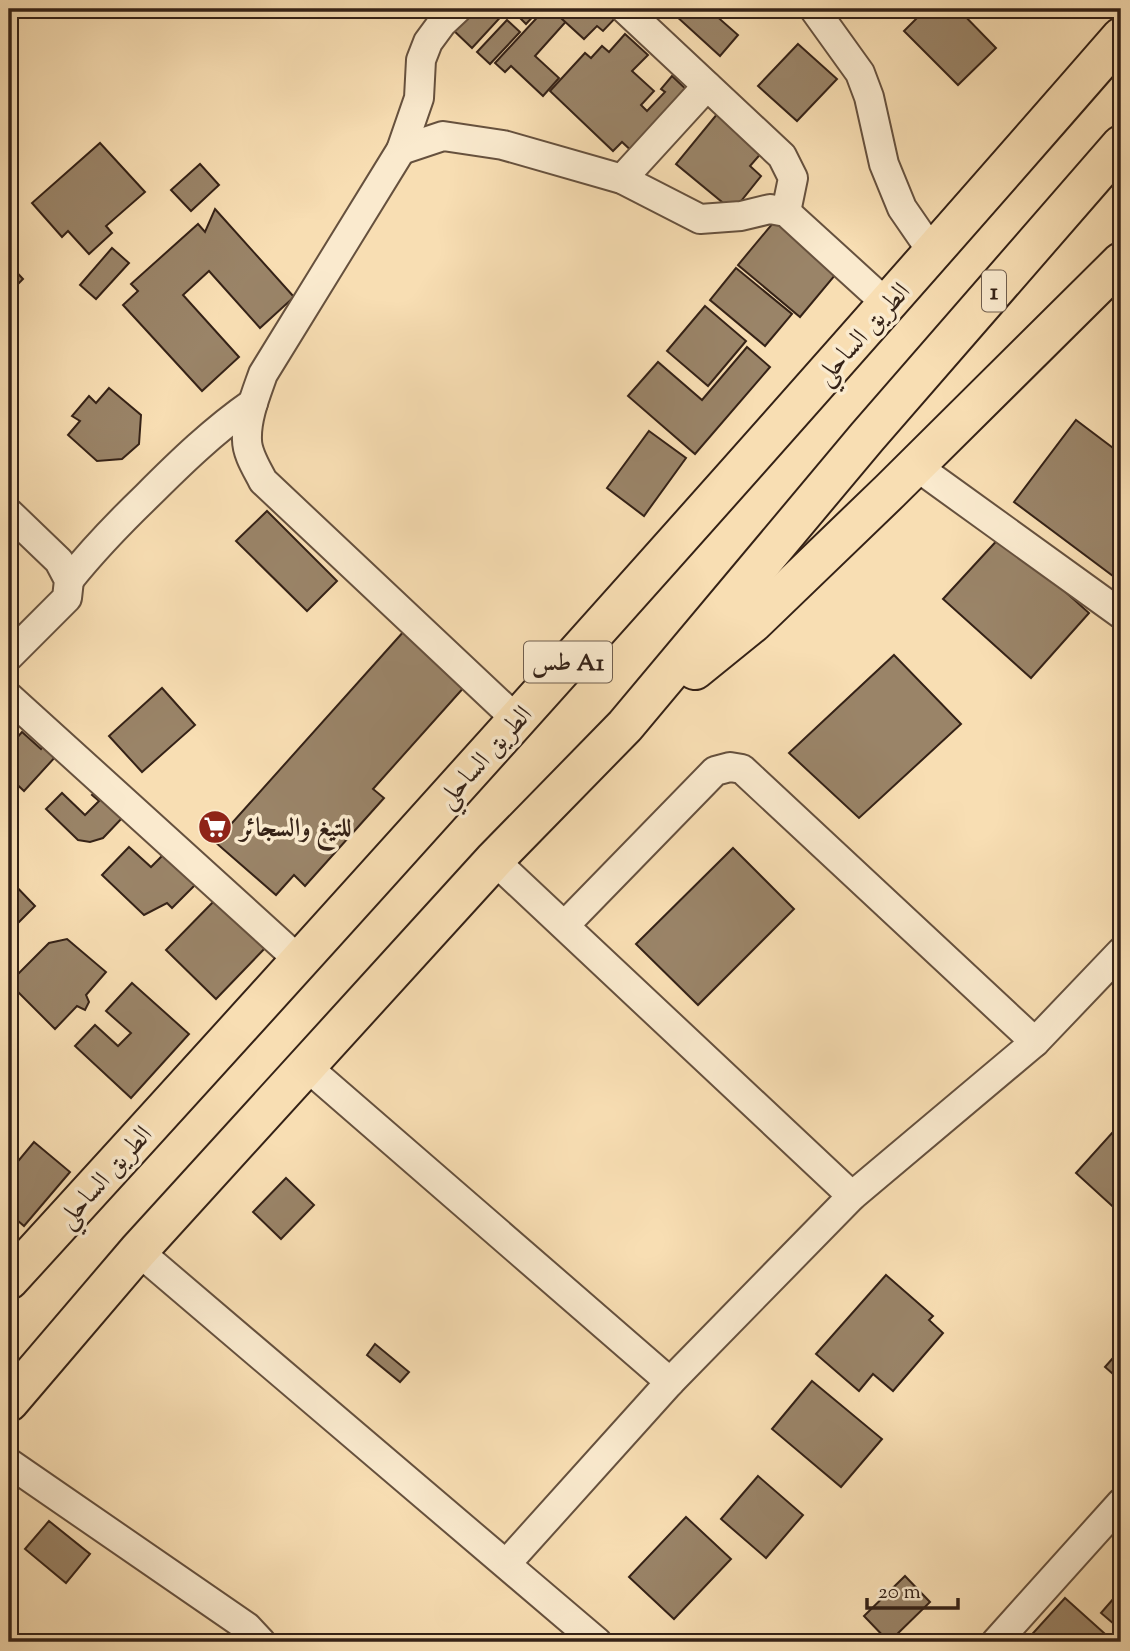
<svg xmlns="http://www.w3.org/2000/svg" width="1130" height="1651" font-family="'Sorts Mill Goudy',Amiri,serif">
	<rect width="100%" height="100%" fill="#f8deb3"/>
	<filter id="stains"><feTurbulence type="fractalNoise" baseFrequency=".00286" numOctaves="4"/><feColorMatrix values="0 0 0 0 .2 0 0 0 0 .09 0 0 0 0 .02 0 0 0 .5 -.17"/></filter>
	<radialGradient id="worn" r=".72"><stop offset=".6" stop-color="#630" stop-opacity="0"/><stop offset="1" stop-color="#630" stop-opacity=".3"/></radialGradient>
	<g fill="#9a8468" stroke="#352217" stroke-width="2">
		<path d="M469,9h39l-36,39 -21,-20z"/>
		<path d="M511,9h29l-14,15z"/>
		<path d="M545,9h17l8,8 -35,39 24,22 -16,18 -32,-30 -6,6 -10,-9z"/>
		<path d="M551,9h67l3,3 -18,19 -6,-5 -13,13z"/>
		<path d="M681,9h37l-4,5 24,21 -18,21 -45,-41z"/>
		<path d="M926,9h32l38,39 -38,37 -54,-54z"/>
		<path d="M507,20l13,12 -30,32 -13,-12z"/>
		<path d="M625,34l23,21 -16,16 22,20 -13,14 6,6 18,-19 -4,-3 11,-13 21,20 -56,60 -15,-14 -9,9 -63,-60 35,-38 6,5 11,-12 7,6z"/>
		<path d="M798,44l39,35 -40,42 -39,-35z"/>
		<path d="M718,113l46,37 -14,16 11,10 -28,35 -57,-47z"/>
		<path d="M100,143l45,49 -39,34 6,7 -23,21 -21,-23 -6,6 -30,-34z"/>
		<path d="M200,164l19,21 -28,26 -20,-21z"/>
		<path d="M215,209l79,88 -34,31 -51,-57 -26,24 56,62 -37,34 -79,-86 15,-14 -7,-7 67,-60 7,8z"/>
		<path d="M778,217l63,51 -41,49 -62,-52z"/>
		<path d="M112,248l17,15 -33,36 -16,-14z"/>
		<path d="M9,264l14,15 -14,14z"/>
		<path d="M736,268l56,46 -27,32 -55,-46z"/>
		<path d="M705,306l41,35 -38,45 -41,-35z"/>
		<path d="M747,347l23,20 -75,87 -67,-58 30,-34 44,38z"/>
		<path d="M109,388l32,27 -2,29 -17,15 -25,2 -29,-26 12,-14 -8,-5 17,-20 7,7z"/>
		<path d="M1076,420l45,34v128l-107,-80z"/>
		<path d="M649,431l37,27 -42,58 -37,-28z"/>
		<path d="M267,511l70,70 -30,30 -71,-70z"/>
		<path d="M1002,535l87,78 -58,65 -88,-79z"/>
		<path d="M405,630l61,55 -93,104 11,9 -79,88 -11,-11 -18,20 -61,-53z"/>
		<path d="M894,655l67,69 -102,94 -70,-65z"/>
		<path d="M162,688l33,37 -53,47 -33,-36z"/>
		<path d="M22,732l19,17 4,-5 12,11 -33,36 -15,-14v-19l3,-4 -3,-3v-4z"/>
		<path d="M97,790l27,26 -21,22 -13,4 -12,-2 -32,-31 16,-16 23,22 14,-14 -7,-6z"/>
		<path d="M129,847l22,20 13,-13 32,30 -24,24 -5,-5 -23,12 -42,-40z"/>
		<path d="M733,848l61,61 -96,96 -62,-61z"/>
		<path d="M9,879l26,27 -26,26z"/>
		<path d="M218,897l50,48 -52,54 -50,-49z"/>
		<path d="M67,939l39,33 -20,23 3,7 -4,8 -8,-4 -22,23 -46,-46 40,-40z"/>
		<path d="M132,983l57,51 -58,64 -56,-52 20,-21 23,21 13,-13 -25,-22z"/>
		<path d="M1121,1123v91l-45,-41z"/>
		<path d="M34,1142l36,30 -46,54 -15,-13v-41z"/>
		<path d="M286,1178l28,27 -33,34 -28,-27z"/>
		<path d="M886,1275l47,41 -4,4 14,13 -50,58 -20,-17 -14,17 -43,-37z"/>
		<path d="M375,1344l34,28 -9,10 -33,-27z"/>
		<path d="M1121,1349v32l-16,-14z"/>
		<path d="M812,1381l70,58 -41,48 -69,-58z"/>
		<path d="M758,1476l45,39 -37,43 -45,-39z"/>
		<path d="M686,1517l45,42 -57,60 -45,-42z"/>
		<path d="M49,1521l41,33 -24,29 -41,-34z"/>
		<path d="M905,1576l25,26 -41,40 -25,-26z"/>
		<path d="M1121,1590v40l-20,-17z"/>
		<path d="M1065,1598l49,44h-89z"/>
	</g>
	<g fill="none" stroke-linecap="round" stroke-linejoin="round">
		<g stroke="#66513e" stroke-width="32">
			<g id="street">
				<path d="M457,9l-15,14 -14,19 -7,18 -2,38 -18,52 -138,224c-7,20 -17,44 -16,66 0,14 10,29 16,41l254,239"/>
				<path d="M625,9l157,147 11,22 -7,34"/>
				<path d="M814,9l46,64 9,24 15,67 18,44 31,45"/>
				<path d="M401,150l42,-14 60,9 119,34 78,40 41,-3 29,-7 16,3 102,93"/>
				<path d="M622,179l85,-93"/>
				<path d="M916,466l205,148"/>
				<path d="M9,513l50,48 10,19 -2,18 -58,58"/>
				<path d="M69,580c24,-30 50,-57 78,-84 33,-33 67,-66 106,-93"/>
				<path d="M9,697l292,265"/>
				<path d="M494,860l358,336"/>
				<path d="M565,925l150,-154 15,-4 12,2 293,273"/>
				<path d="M307,1067l363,315"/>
				<path d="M138,1251l459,391"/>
				<path d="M9,1463l238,164 14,15"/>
				<path d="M507,1563l163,-181 182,-186 183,-154 86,-90"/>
				<path d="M996,1642l125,-139"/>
			</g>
		</g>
		<g stroke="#352217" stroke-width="42">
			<g id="highway">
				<path d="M695,670l58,-47 137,-132 231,-229"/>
				<path d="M9,1280c375,-410 747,-824 1112,-1243"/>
				<path d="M9,1402l129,-151 356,-391 131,-134 242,-289 254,-292"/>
			</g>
		</g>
		<use href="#street" stroke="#faeace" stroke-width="28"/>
		<use href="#highway" stroke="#f8deb3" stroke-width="38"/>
	</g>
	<defs>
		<g id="supermarket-disc" transform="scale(1.75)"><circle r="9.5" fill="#8f2418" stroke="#faeace"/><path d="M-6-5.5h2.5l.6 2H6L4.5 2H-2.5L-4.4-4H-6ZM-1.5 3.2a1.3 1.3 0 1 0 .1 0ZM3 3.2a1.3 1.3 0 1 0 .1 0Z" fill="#fff"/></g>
	</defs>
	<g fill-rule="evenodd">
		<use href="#supermarket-disc" x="215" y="827"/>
	</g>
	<g text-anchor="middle" stroke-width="7" stroke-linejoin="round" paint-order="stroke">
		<g fill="#faeace" stroke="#705e4e" stroke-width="2">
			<rect x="982" y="270.5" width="24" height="41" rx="5"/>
			<rect x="524" y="641.5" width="88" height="41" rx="5"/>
		</g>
		<g font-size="24" font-weight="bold" fill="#352217">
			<text x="994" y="299">1</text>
			<text x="568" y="670">طس A1</text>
		</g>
		<g font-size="26" fill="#352217" stroke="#faeace">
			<text transform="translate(862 333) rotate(-48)" y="9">الطريق الساحلي</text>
			<text transform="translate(484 756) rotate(-48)" y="9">الطريق الساحلي</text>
			<text transform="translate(104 1176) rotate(-48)" y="9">الطريق الساحلي</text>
		</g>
		<g font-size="26" font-weight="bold" fill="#352217" stroke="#faeace" text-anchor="start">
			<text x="240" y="836">للتيغ والسجائر</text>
		</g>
	</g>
	<rect width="1130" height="1651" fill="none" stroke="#f8deb3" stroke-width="35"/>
	<rect x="10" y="10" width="1109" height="1630" fill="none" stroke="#352217" stroke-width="3.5"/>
	<rect x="18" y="18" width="1095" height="1616" fill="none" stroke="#352217" stroke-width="2"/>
	<path d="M867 1598v10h91v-10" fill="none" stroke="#352217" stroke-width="3.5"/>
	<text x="878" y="1598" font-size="21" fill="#352217" stroke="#faeace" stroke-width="5" paint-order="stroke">20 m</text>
	<rect width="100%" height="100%" filter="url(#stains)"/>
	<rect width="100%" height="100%" fill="url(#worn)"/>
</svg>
